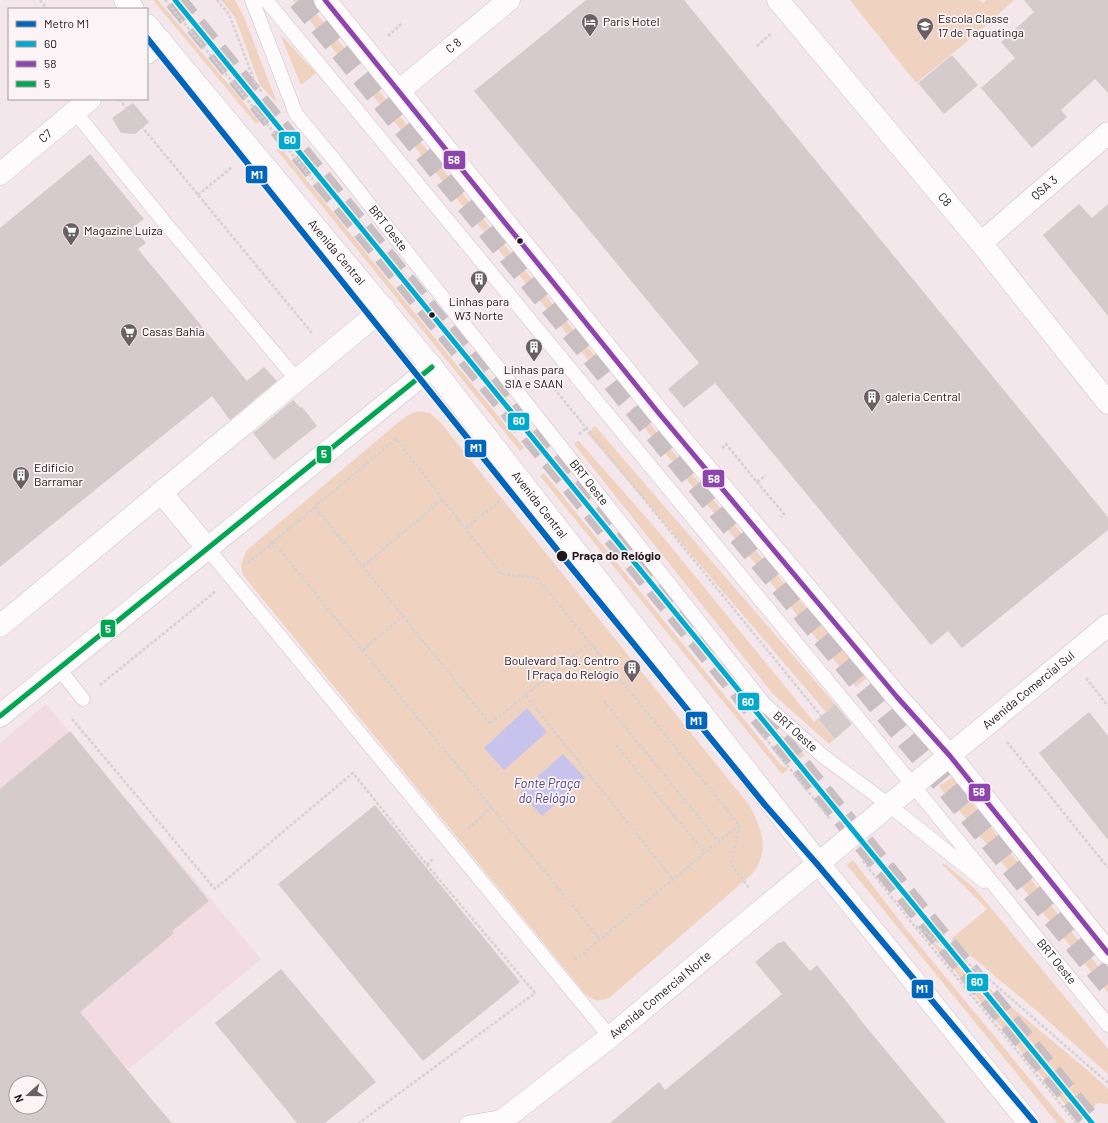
<svg xmlns="http://www.w3.org/2000/svg" width="1108" height="1123" font-family="Barlow,sans-serif">
	<rect width="100%" height="100%" fill="#f3e7eb"/>
	<path fill="#f2dbe3" d="M46,704l215,255 -132,110 -33,-30 -56,44h-24l-16,32v-372z"/>
	<g fill="#efd3c0">
		<path d="M153,0h5l101,121 -3,3z"/>
		<path d="M221,0h14l9,17 33,86 -17,-18 -25,-68z"/>
		<path d="M293,0h12l40,49 -7,6z"/>
		<path d="M850,0h129l4,3 3,-3h28c-31,29 -64,56 -98,83z"/>
		<path d="M280,34l36,39 -15,12z"/>
		<path d="M367,76l241,296 -6,5 -241,-296z"/>
		<path d="M280,147l244,301 -4,3 -244,-302z"/>
		<path d="M348,205l191,233 -5,4 -187,-229z"/>
		<path d="M635,406l132,158 101,113 -12,10 -226,-277z"/>
		<path d="M418,411l12,2 10,9 310,384c12,24 21,46 1,69l-142,123c-10,4 -15,3 -23,-3l-343,-420 -2,-10 5,-14 160,-135z"/>
		<path d="M595,426l240,278 -9,8 -239,-279z"/>
		<path d="M578,440l86,98 150,184 3,-3 18,20 -6,5 -56,-50 -199,-250z"/>
		<path d="M559,464l209,259 37,32 -11,8 -112,-135 -127,-160z"/>
		<path d="M544,473l237,292 7,4 -6,5 -242,-298z"/>
		<path d="M952,777l156,202v13l-169,-206z"/>
		<path d="M853,860l53,69 160,194h-9l-210,-258z"/>
		<path d="M943,864l3,1 27,22 8,9 127,153v25l-70,-62 -87,-73 36,-30 -41,-41 -4,-2z"/>
		<path d="M926,936l165,137 17,16v15l-10,-1 -20,17z"/>
	</g>
	<g fill="#c8c3ec">
		<path d="M527,708l20,24 -43,38 -20,-22z"/>
		<path d="M563,754l22,24 -43,38 -22,-24z"/>
	</g>
	<g fill="#d5cbcc" fill-rule="evenodd">
		<path d="M586,0h98l424,517v13l-146,118 -14,-17 -17,14 -216,-262 -31,25 -16,-19 31,-26 -225,-272z"/>
		<path d="M1024,0h84v93l-13,-14 -34,31 6,7 -35,31 -51,-60 34,-30 -14,-16 33,-30z"/>
		<path d="M952,55l26,30 -34,29 -26,-31z"/>
		<path d="M133,103l16,19 -14,12 -14,-1 -9,-15z"/>
		<path d="M90,154l54,65 -11,8 13,16 -8,6 109,132 17,-14 13,14 -47,39 -18,-24 -148,119 -64,52v-339z"/>
		<path d="M1079,204l13,14 16,-14v112l-65,-81z"/>
		<path d="M293,400l8,8 1,-1 15,19 -43,34 -21,-27z"/>
		<path d="M835,704l17,20 -17,15 -17,-20z"/>
		<path d="M1089,712l19,24v104l-69,-87z"/>
		<path d="M70,731l139,170 -37,30 2,2 -94,79 73,89 19,22h-172v-334zM16,1083h24v24h-24z"/>
		<path d="M375,805l145,177 -97,79 -145,-177z"/>
		<path d="M784,941l26,30 7,-6 41,51v1l88,106h-336l49,-41 6,8 117,-96 -27,-32 24,-20 1,1z"/>
		<path d="M281,969l95,113 -51,41h-28l-82,-100z"/>
	</g>
	<g fill="none" stroke-linecap="round" stroke-linejoin="round">
		<g stroke="#c9bec1" stroke-width="22" stroke-dasharray="22 11" stroke-linecap="butt">
			<path d="M175,0l917,1123"/>
			<path d="M299,0l809,984"/>
		</g>
		<g stroke="#cdc3c6" stroke-width="15">
			<g id="service">
				<path id="s1" d="M252,0l44,114 39,47 429,543 59,52 66,49 95,76"/>
				<path id="s2" d="M266,0l597,724 245,301"/>
				<path d="M75,112l86,106 136,162"/>
				<path d="M207,548l403,489"/>
				<path d="M59,669l24,30"/>
				<path d="M467,1123l41,-7"/>
			</g>
		</g>
		<g stroke="#cdc3c6" stroke-width="23">
			<g id="minor">
				<path d="M147,53l14,-12"/>
				<path id="s3" d="M399,91l110,-91"/>
				<path id="s4" d="M0,174l90,-75"/>
				<path id="s5" d="M981,243l127,-110"/>
			</g>
		</g>
		<g stroke="#cdc3c6" stroke-width="23">
			<g id="tertiary">
				<path d="M161,492l46,56"/>
				<path d="M0,626l384,-318"/>
				<path d="M0,716l432,-349"/>
			</g>
		</g>
		<g stroke="#cdc3c6" stroke-width="23">
			<g id="secondary">
				<path d="M125,0l8,9"/>
				<path d="M325,0l332,411 240,286 53,59 158,197"/>
				<path id="s6" d="M778,0l203,243 127,160"/>
				<path id="s7" d="M147,25l285,342 387,497 210,259"/>
				<path id="s8" d="M499,1123l111,-86 154,-129 344,-283"/>
			</g>
		</g>
		<g stroke="#d5d1d2" stroke-width="2.5" stroke-dasharray="3 2" stroke-linecap="butt">
			<path d="M40,0l7,9"/>
			<path d="M165,0l150,182"/>
			<path d="M217,0l12,14 26,69 7,9"/>
			<path d="M388,36l14,-13"/>
			<path d="M757,46l15,-13"/>
			<path d="M119,99l193,234"/>
			<path d="M198,195l34,-28"/>
			<path d="M548,381l273,335"/>
			<path d="M579,434l9,-7"/>
			<path d="M722,448l4,-4 31,38 9,-7"/>
			<path d="M757,482l27,32 -3,3"/>
			<path d="M315,507l175,217 99,-81"/>
			<path d="M466,528l34,-27"/>
			<path d="M273,542l327,397"/>
			<path d="M248,563l148,-124 105,135 36,4 202,247"/>
			<path d="M363,566l80,-67"/>
			<path d="M363,650l40,-34"/>
			<path d="M1086,678l22,28"/>
			<path d="M100,685l116,-94"/>
			<path d="M526,696l147,183"/>
			<path d="M604,701l115,141"/>
			<path d="M72,719l143,170 138,-116 74,92 108,128 -176,130"/>
			<path d="M762,734l68,85"/>
			<path d="M1007,742l101,126"/>
			<path d="M616,745l89,108"/>
			<path d="M739,826l-8,38 18,24"/>
			<path d="M468,829l24,-22"/>
			<path d="M863,861l49,62 164,200"/>
			<path d="M427,865l7,-7"/>
			<path d="M916,926l68,49 124,108"/>
			<path d="M575,960l164,-135"/>
		</g>
		<use href="#service" stroke="#fdfbfc" stroke-width="14"/>
		<use href="#minor" stroke="#fdfbfc" stroke-width="22"/>
		<use href="#tertiary" stroke="#fdfbfc" stroke-width="22"/>
		<use href="#secondary" stroke="#fdfbfc" stroke-width="22"/>
		<g stroke="#fcf3f6" stroke-width="8">
			<path id="bus-1" d="M175,0l917,1123"/>
		</g>
		<g stroke="#fcf3f6" stroke-width="8">
			<path id="bus-2" d="M325,0l332,411 240,286 53,59 158,197"/>
		</g>
		<g stroke="#fcf3f6" stroke-width="8">
			<path id="bus-3" d="M0,716l432,-349"/>
		</g>
		<use href="#bus-1" stroke="#00a9ce" stroke-width="5"/>
		<use href="#bus-2" stroke="#8e44ad" stroke-width="5"/>
		<use href="#bus-3" stroke="#00a651" stroke-width="5"/>
		<g stroke="#fcf3f6" stroke-width="9">
			<path id="metro-1" d="M147,38l415,518 203,249 52,59 218,259"/>
		</g>
		<use href="#metro-1" stroke="#0065bd" stroke-width="6"/>
	</g>
	<defs>
		<g id="hotel-pin" transform="scale(0.9)"><path d="M0 17L-7.5 6A9.5 9.5 0 1 1 7.5 6Z" fill="#6a6064" stroke="#fcf3f6"/><path d="M-6-4.5h1.5V1H6V5H4.5V3h-9V5H-6ZM-4 0a1.8 1.8 0 1 1 3.6 0ZM.5 0V-2.5h3Q6-2.5 6 0Z" fill="#fff"/></g>
		<g id="school-pin" transform="scale(0.9)"><path d="M0 17L-7.5 6A9.5 9.5 0 1 1 7.5 6Z" fill="#6a6064" stroke="#fcf3f6"/><path d="M0-5L7-2L0 1L-7-2ZM-4 1L0 2.5L4 1V4Q0 6-4 4Z" fill="#fff"/></g>
		<g id="supermarket-pin" transform="scale(0.9)"><path d="M0 17L-7.5 6A9.5 9.5 0 1 1 7.5 6Z" fill="#6a6064" stroke="#fcf3f6"/><path d="M-6-5.5h2.5l.6 2H6L4.5 2H-2.5L-4.4-4H-6ZM-1.5 3.2a1.3 1.3 0 1 0 .1 0ZM3 3.2a1.3 1.3 0 1 0 .1 0Z" fill="#fff"/></g>
		<g id="building-pin" transform="scale(0.9)"><path d="M0 17L-7.5 6A9.5 9.5 0 1 1 7.5 6Z" fill="#6a6064" stroke="#fcf3f6"/><path d="M-4-6H4V6H1V3H-1V6H-4ZM-2.5-4.3h1.7v1.8h-1.7ZM.8-4.3h1.7v1.8H.8ZM-2.5-1h1.7V.8h-1.7ZM.8-1h1.7V.8H.8Z" fill="#fff"/></g>
	</defs>
	<g fill-rule="evenodd">
		<use href="#hotel-pin" x="590" y="22"/>
		<use href="#school-pin" x="925" y="26"/>
		<use href="#supermarket-pin" x="71" y="231"/>
		<use href="#building-pin" x="479" y="279"/>
		<use href="#supermarket-pin" x="129" y="332"/>
		<use href="#building-pin" x="534" y="347"/>
		<use href="#building-pin" x="872" y="397"/>
		<use href="#building-pin" x="21" y="475"/>
		<use href="#building-pin" x="632" y="668"/>
	</g>
	<g fill="#21181b" stroke="#fcf3f6" stroke-width="1.5">
		<circle cx="520" cy="241" r="3.5"/>
		<circle cx="432" cy="315" r="3.5"/>
		<circle cx="562" cy="556" r="6"/>
	</g>
	<g text-anchor="middle" stroke-width="3.5" stroke-linejoin="round" paint-order="stroke">
		<g font-size="12" fill="#21181b" stroke="#fcf3f6" text-anchor="start">
			<text x="938" y="23">Escola Classe<tspan x="938" dy="14">17 de Taguatinga</tspan></text>
			<text x="603" y="26">Paris Hotel</text>
			<text x="84" y="235">Magazine Luiza</text>
			<text x="479" y="306" text-anchor="middle">Linhas para<tspan x="479" dy="14">W3 Norte</tspan></text>
			<text x="142" y="336">Casas Bahia</text>
			<text x="534" y="374" text-anchor="middle">Linhas para<tspan x="534" dy="14">SIA e SAAN</tspan></text>
			<text x="885" y="401">galeria Central</text>
			<text x="34" y="472">Edificio<tspan x="34" dy="14">Barramar</tspan></text>
			<text x="619" y="665" text-anchor="end">Boulevard Tag. Centro<tspan x="619" dy="14">| Praça do Relógio</tspan></text>
		</g>
		<g font-size="12" fill="#21181b" stroke="#fcf3f6">
			<text dy="4" stroke="none"><textPath href="#s3" startOffset="71">C 8</textPath></text>
			<text dy="4" stroke="none"><textPath href="#s4" startOffset="59">C7</textPath></text>
			<text dy="4" stroke="none"><textPath href="#s5" startOffset="84">QSA 3</textPath></text>
			<text dy="4" stroke="none"><textPath href="#s6" startOffset="260">C8</textPath></text>
			<text dy="4" stroke="none"><textPath href="#s1" startOffset="269">BRT Oeste</textPath></text>
			<text dy="4" stroke="none"><textPath href="#s7" startOffset="296">Avenida Central</textPath></text>
			<text dy="4" stroke="none"><textPath href="#s1" startOffset="593">BRT Oeste</textPath></text>
			<text dy="4" stroke="none"><textPath href="#s7" startOffset="620">Avenida Central</textPath></text>
			<text dy="4" stroke="none"><textPath href="#s8" startOffset="684">Avenida Comercial Sul</textPath></text>
			<text dy="4" stroke="none"><textPath href="#s1" startOffset="917">BRT Oeste</textPath></text>
			<text dy="4" stroke="none"><textPath href="#s2" startOffset="1245">BRT Oeste</textPath></text>
			<text dy="4" stroke="none"><textPath href="#s8" startOffset="206">Avenida Comercial Norte</textPath></text>
		</g>
		<g font-size="12" font-weight="bold" fill="#21181b" stroke="#fcf3f6" text-anchor="start">
			<text x="572" y="560">Praça do Relógio</text>
		</g>
		<g font-size="13" font-style="italic" fill="#51488e" stroke="#fcf3f6">
			<text x="547" y="788">Fonte Praça<tspan x="547" dy="15">do Relógio</tspan></text>
		</g>
	</g>
	<g stroke="#fcf3f6" stroke-width="1.5">
		<rect x="278" y="131" width="23" height="19" rx="4" fill="#00a9ce"/>
		<rect x="443" y="150" width="23" height="20" rx="4" fill="#8e44ad"/>
		<rect x="245" y="165" width="23" height="19" rx="4" fill="#0065bd"/>
		<rect x="507" y="412" width="23" height="19" rx="4" fill="#00a9ce"/>
		<rect x="464" y="439" width="23" height="19" rx="4" fill="#0065bd"/>
		<rect x="316" y="445" width="16" height="19" rx="4" fill="#00a651"/>
		<rect x="702" y="469" width="23" height="19" rx="4" fill="#8e44ad"/>
		<rect x="100" y="619" width="16" height="19" rx="4" fill="#00a651"/>
		<rect x="737" y="692" width="23" height="19" rx="4" fill="#00a9ce"/>
		<rect x="685" y="711" width="23" height="19" rx="4" fill="#0065bd"/>
		<rect x="968" y="783" width="23" height="19" rx="4" fill="#8e44ad"/>
		<rect x="966" y="973" width="23" height="19" rx="4" fill="#00a9ce"/>
		<rect x="911" y="979" width="23" height="20" rx="4" fill="#0065bd"/>
	</g>
	<g font-size="11" text-anchor="middle" font-weight="bold" fill="#fff">
		<text x="290" y="144">60</text>
		<text x="454" y="164">58</text>
		<text x="257" y="179">M1</text>
		<text x="519" y="425">60</text>
		<text x="476" y="452">M1</text>
		<text x="324" y="458">5</text>
		<text x="714" y="483">58</text>
		<text x="108" y="633">5</text>
		<text x="748" y="706">60</text>
		<text x="696" y="725">M1</text>
		<text x="979" y="796">58</text>
		<text x="977" y="986">60</text>
		<text x="922" y="993">M1</text>
	</g>
	<rect x="8" y="8" width="140" height="92" fill="#fcf3f6" stroke="#a49b9e"/>
	<rect x="16" y="21" width="20" height="6" fill="#0065bd" stroke="#a49b9e"/>
	<text x="44" y="28" font-size="12" fill="#21181b">Metro M1</text>
	<rect x="16" y="41" width="20" height="6" fill="#00a9ce" stroke="#a49b9e"/>
	<text x="44" y="48" font-size="12" fill="#21181b">60</text>
	<rect x="16" y="61" width="20" height="6" fill="#8e44ad" stroke="#a49b9e"/>
	<text x="44" y="68" font-size="12" fill="#21181b">58</text>
	<rect x="16" y="81" width="20" height="6" fill="#00a651" stroke="#a49b9e"/>
	<text x="44" y="88" font-size="12" fill="#21181b">5</text>
	<g transform="translate(28 1095) rotate(249)"><circle r="19" fill="#fcf3f6" stroke="#a49b9e"/>
	<path d="M0-3L7 15L0 10L-7 15Z" fill="#6a6064"/>
	<text y="-6" font-size="11" font-weight="bold" text-anchor="middle" fill="#21181b">N</text>
	</g>
</svg>
